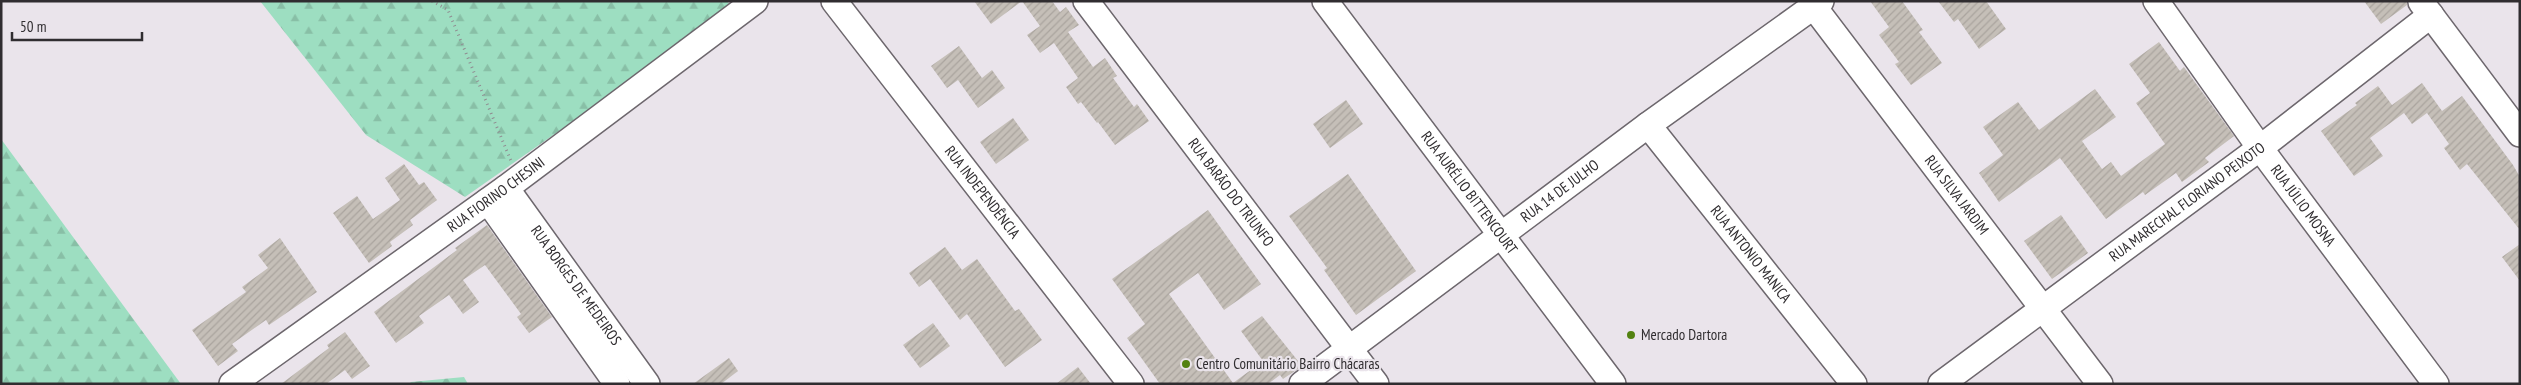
<svg xmlns="http://www.w3.org/2000/svg" width="2521" height="385" font-family="'PT Sans Narrow',sans-serif">
	<defs>
		<pattern id="forest-firs" width="22" height="20" patternUnits="userSpaceOnUse" patternTransform="scale(1.25)"><rect width="22" height="20" fill="#9ddec1"/><path d="M5 1l3.5 6h-7zM16 11l3.5 6h-7z" fill="#88bfa6"/></pattern>
		<pattern id="building-hatch" width="6" height="6" patternUnits="userSpaceOnUse" patternTransform="scale(1.25)"><rect width="6" height="6" fill="#c5bfb8"/><path d="M-1 1l2-2M0 6l6-6M5 7l2-2" fill="none" stroke="#aaa49e"/></pattern>
	</defs>
	<rect width="100%" height="100%" fill="#eae4eb"/>
	<g fill="url(#forest-firs)">
		<path d="M260,1h467l6,8 -268,188 -99,-62z"/>
		<path d="M1,139l180,245h-180z"/>
		<path d="M464,377l4,7h-59l2,-2z"/>
	</g>
	<g fill="url(#building-hatch)">
		<path d="M974,1h48l-31,23z"/>
		<path d="M1022,1h30l8,11 6,-5 13,18 -11,7 25,35 12,-9 12,18 -4,2 21,29 3,-3 12,17 -34,24 -17,-23 -1,1 -16,-21 -3,2 -12,-17 12,-9 -24,-35 -14,10 -13,-18 13,-9z"/>
		<path d="M1870,1h32l21,29 -4,2 23,31 -31,22 -16,-21 4,-2 -20,-27 10,-8z"/>
		<path d="M1938,1h48l20,28 -27,20 -21,-30 -4,3z"/>
		<path d="M2364,1h43v4l-26,19z"/>
		<path d="M2159,42l21,29 4,-4 50,69 -29,22 4,4 -27,20 -6,-9 -31,22 -2,-3 -37,27 -46,-61 -61,44 -20,-29 24,-18 -20,-28 35,-25 21,28 56,-41 21,28 -34,24 20,28 9,-7 10,14 44,-32 -29,-41 14,-10 -21,-29z"/>
		<path d="M959,46l23,32 10,-8 13,18 -27,20 -20,-28 -11,8 -16,-22z"/>
		<path d="M2422,83l20,28 20,-15 51,69 7,12v53l-53,-66 -7,6 -16,-22 5,-4 -22,-31 -15,11 -8,-11 -34,25 13,18 -29,20 -33,-45 36,-26 -2,-2 23,-17 14,19z"/>
		<path d="M1346,100l17,24 -33,24 -17,-24z"/>
		<path d="M1013,118l16,22 -33,24 -16,-22z"/>
		<path d="M404,164l15,21 5,-3 13,18 -27,20 3,5 -23,17 2,4 -23,17 -36,-50 24,-17 16,23 27,-19 -15,-22z"/>
		<path d="M1348,174l68,97 -60,44 -32,-45 3,-2 -38,-52z"/>
		<path d="M1208,210l53,74 -37,26 -26,-37 -29,21 64,89 30,-22 -22,-30 21,-15 40,50 -19,13 -3,-4 -12,9h-108l-33,-46 18,-14 -33,-45z"/>
		<path d="M2061,215l27,38 -36,26 -28,-38z"/>
		<path d="M487,225l65,92 -23,16 -12,-16 4,-3 -36,-49 -22,15 16,22 -16,12 -14,-19 -30,21 5,7 -28,20 -22,-31 83,-62 -2,-2z"/>
		<path d="M280,238l37,54 -48,33 -3,-5 -34,24 6,7 -20,15 -26,-36 54,-38 -4,-5 26,-19 -10,-13z"/>
		<path d="M2520,244v37l-18,-24z"/>
		<path d="M945,247l17,23 15,-11 38,52 4,-2 23,31 -37,27 -38,-53 -7,6 -30,-41 -11,8 -10,-14z"/>
		<path d="M933,323l17,23 -30,22 -17,-23z"/>
		<path d="M345,332l25,34 -18,13 -7,-9 -19,14h-45l48,-36 -2,-3z"/>
		<path d="M729,358l9,13 -17,13h-28z"/>
		<path d="M1078,367l13,17h-35z"/>
	</g>
	<g fill="none" stroke-linecap="round" stroke-linejoin="round">
		<g stroke="#6d676d" stroke-width="28">
			<g id="minor">
				<path id="s1" d="M834,1l297,383"/>
				<path id="s2" d="M1086,1l290,383"/>
				<path id="s3" d="M1325,1l288,383"/>
				<path id="s4" d="M2156,1l104,147 176,236"/>
				<path d="M2421,2l99,132"/>
				<path id="s5" d="M1814,7l286,377"/>
				<path id="s6" d="M1648,125l206,259"/>
				<path id="s7" d="M506,188l141,196"/>
				<path d="M488,201l129,183"/>
				<path id="s8" d="M232,384l274,-196 249,-187"/>
				<path id="s9" d="M1302,384l346,-259 173,-124"/>
				<path id="s10" d="M1941,384l319,-236 171,-133"/>
			</g>
		</g>
		<path stroke="#908c91" stroke-width="3" stroke-dasharray="1 4" stroke-linecap="butt" d="M432,1l16,9 63,151"/>
		<use href="#minor" stroke="#fff" stroke-width="25"/>
	</g>
	<g fill="#538211" stroke="#eae4eb" stroke-width="2">
		<circle cx="1631" cy="335" r="5"/>
		<circle cx="1186" cy="364" r="5"/>
	</g>
	<g text-anchor="middle" stroke-width="4.5" stroke-linejoin="round" paint-order="stroke">
		<g font-size="15" fill="#302d30" stroke="#eae4eb">
			<text dy="5" stroke="none"><textPath href="#s9" startOffset="322">RUA 14 DE JULHO</textPath></text>
			<text dy="5" stroke="none"><textPath href="#s1" startOffset="242">RUA INDEPENDÊNCIA</textPath></text>
			<text dy="5" stroke="none"><textPath href="#s2" startOffset="240">RUA BARÃO DO TRIUNFO</textPath></text>
			<text dy="5" stroke="none"><textPath href="#s3" startOffset="240">RUA AURÉLIO BITTENCOURT</textPath></text>
			<text dy="5" stroke="none"><textPath href="#s8" startOffset="325">RUA FIORINO CHESINI</textPath></text>
			<text dy="5" stroke="none"><textPath href="#s5" startOffset="236">RUA SILVA JARDIM</textPath></text>
			<text dy="5" stroke="none"><textPath href="#s10" startOffset="306">RUA MARECHAL FLORIANO PEIXOTO</textPath></text>
			<text dy="5" stroke="none"><textPath href="#s4" startOffset="252">RUA JÚLIO MOSNA</textPath></text>
			<text dy="5" stroke="none"><textPath href="#s6" startOffset="165">RUA ANTONIO MANICA</textPath></text>
			<text dy="5" stroke="none"><textPath href="#s7" startOffset="120">RUA BORGES DE MEDEIROS</textPath></text>
		</g>
		<g font-size="15" fill="#302d30" stroke="#eae4eb" text-anchor="start">
			<text x="1641" y="340">Mercado Dartora</text>
			<text x="1196" y="369">Centro Comunitário Bairro Chácaras</text>
		</g>
	</g>
	<rect width="2521" height="385" fill="none" stroke="#302d30" stroke-width="5"/>
	<path d="M12 32v8h130v-8" fill="none" stroke="#302d30" stroke-width="2.5"/>
	<text x="20" y="32" font-size="15" fill="#302d30" stroke="#eae4eb" stroke-width="4" paint-order="stroke">50 m</text>
</svg>
